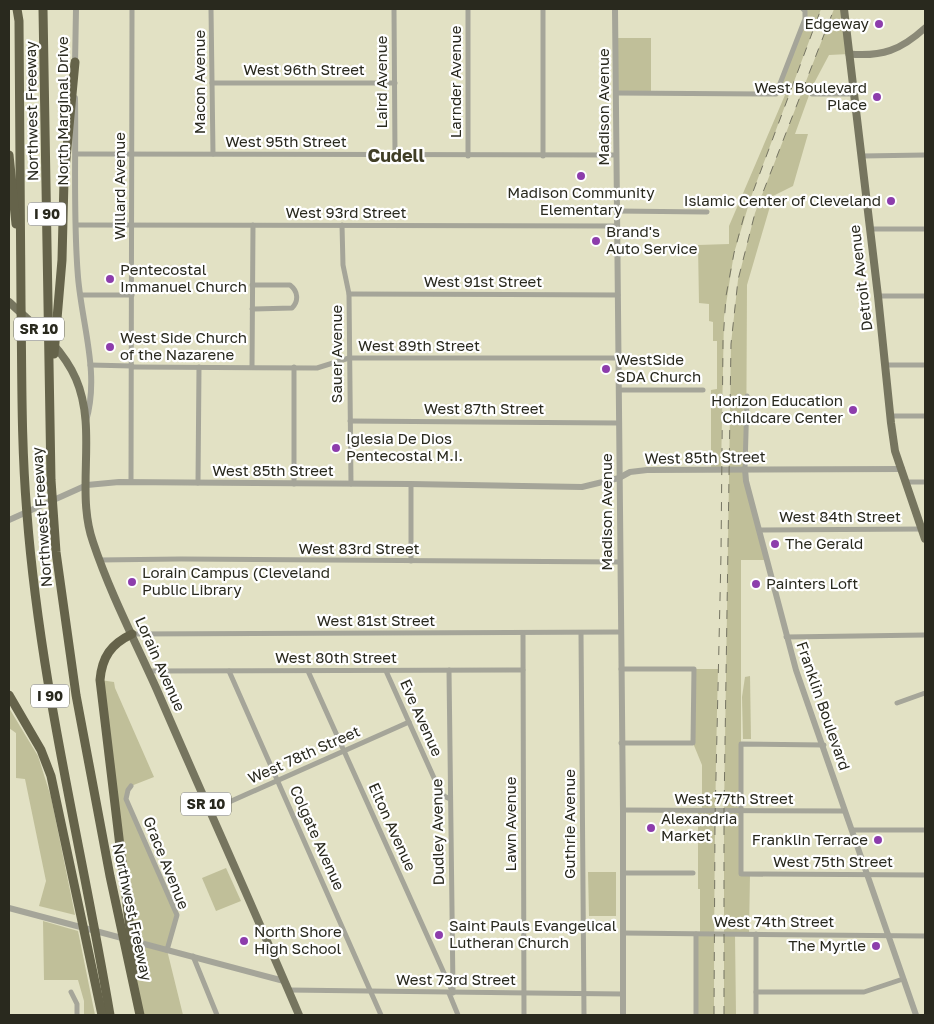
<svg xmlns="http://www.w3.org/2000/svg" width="934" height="1024" font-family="'Golos Text',sans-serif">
	<rect width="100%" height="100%" fill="#e2e1c4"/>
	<g fill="#c0bf99">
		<path d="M803,9h18l-70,188 -17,56 -10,64 -3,152h-10v-79l6,-1v-48h-4v-19l-4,-1v-17l-10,-1 -1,-58 31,-1v-18l56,-131 -9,-1 29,-75z"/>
		<path d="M834,9h10l5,45 -20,1 -17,32 -17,47h13l-15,52 -20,10 -26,89 -1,196 20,79h-25v314h9l-1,60h-14l1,81h-12v-203l7,-468 7,-64 17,-67z"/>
		<rect x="616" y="38" width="35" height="55"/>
		<path d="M694,669h24c-3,116 -4,231 -4,346h-18v-81h4v-45h-2v-78h4v-46l-9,-22z"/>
		<path d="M750,676l1,63h-8l-1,-42 3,-20z"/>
		<path d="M100,680l14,2 1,6 39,89 -23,9 -5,13 51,116 -10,35 16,65h-43z"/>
		<path d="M9,708l29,48 13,41 24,118 -36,-9 7,-25 -21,-102 -9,-1v-45l-7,-5z"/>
		<path d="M226,868l15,33 -25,10 -14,-33z"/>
		<path d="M588,872h28v44h-27z"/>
		<path d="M43,921l35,10 17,84h-11v-14l-6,-21h-34z"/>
	</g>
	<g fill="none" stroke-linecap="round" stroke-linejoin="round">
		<g stroke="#a5a599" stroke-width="5">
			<path d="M211,9l2,145"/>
			<path d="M394,9l1,146"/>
			<path d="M468,9v147"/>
			<path d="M543,9v147"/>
			<path d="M212,83h183"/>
			<path d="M616,93l160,1 29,-75v-8l-2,-2"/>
			<path d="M812,94h42"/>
			<path d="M76,154l540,1"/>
			<path d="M862,156l63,-1"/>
			<path d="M616,211l91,1"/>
			<path d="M76,225l540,1"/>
			<path d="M342,225l1,40 6,29 2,190"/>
			<path d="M870,229h55"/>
			<path d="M349,294l269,1"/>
			<path d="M81,295h51"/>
			<path d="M878,296h47"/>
			<path d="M252,309l40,-1c7,-7 6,-17 -2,-23h-38"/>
			<path d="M90,365l42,1"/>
			<path d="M885,365h40"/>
			<path d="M132,367l185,1 32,-10h269"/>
			<path d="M252,367l1,-142"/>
			<path d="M294,367v117"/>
			<path d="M619,390h84"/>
			<path d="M890,416h35"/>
			<path d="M350,421l268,2"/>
			<path d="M745,469l2,-73"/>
			<path d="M131,482l1,-473"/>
			<path d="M906,482h19"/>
			<path d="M198,483l1,-116"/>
			<path d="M411,484v77"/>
			<path d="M759,530l163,-1"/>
			<path d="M99,560l82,-1 438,3"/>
			<path d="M581,633l3,382"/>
			<path d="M132,634l489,-2"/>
			<path d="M523,634l1,381"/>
			<path d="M786,637l139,-2"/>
			<path d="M621,669h73l-1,74h-72"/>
			<path d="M449,670l4,320"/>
			<path d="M148,671l375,-1"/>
			<path d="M229,671l152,344"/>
			<path d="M308,671l145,322"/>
			<path d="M386,671l53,118 5,7 6,3"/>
			<path d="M897,703l28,-10"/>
			<path d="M824,745l-83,-1v130l184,1"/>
			<path d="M131,786l-3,4 -2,9 51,116 -10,35"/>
			<path d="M623,810l222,1"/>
			<path d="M209,811l200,-89"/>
			<path d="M852,830h73"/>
			<path d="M623,873h70"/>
			<path d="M623,933l302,3"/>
			<path d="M696,934v81"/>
			<path d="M756,934v81"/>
			<path d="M193,956l24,59"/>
			<path d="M288,990l335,4"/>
			<path d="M71,992l6,12v11"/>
			<path d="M756,992h108l39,-13"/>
			<path d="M449,993l9,22"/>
		</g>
		<g stroke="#a5a599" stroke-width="6">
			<path d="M615,9l8,801v205"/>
			<path d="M75,65l1,-56"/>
			<path d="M75,98c1,59 -2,120 3,179 4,48 22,97 8,144"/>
			<path d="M745,469l1,12 50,189 120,345"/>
			<path d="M9,520l78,-35 32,-3 292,2 171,3 37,-9 11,-6 17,-2 255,-1"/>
			<path d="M9,908l275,73"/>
		</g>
		<path stroke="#8a8977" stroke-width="7" d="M849,54c33,3 52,-4 76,-26"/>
		<g stroke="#76755f" stroke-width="8">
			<path d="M844,9l34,287 13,127 4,28 30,88"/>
			<path d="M9,302c25,23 53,45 67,77 22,51 -1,112 17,163 17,51 42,99 64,148 47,109 96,217 142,325"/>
		</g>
		<g stroke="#65634a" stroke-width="9">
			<path d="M17,9l2,12c1,94 2,188 2,282 1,70 0,141 6,211 13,170 55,334 83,501"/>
			<path d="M43,9l8,471 5,72 20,143 34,181 30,139"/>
			<path d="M9,155l7,69"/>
			<path d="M54,354l8,-94 2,-80 11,-118"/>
			<path d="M132,634c-21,10 -30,23 -32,46l35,291"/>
			<path d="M9,695l32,55 10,26 51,239"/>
		</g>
		<g stroke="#757462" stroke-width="1" stroke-dasharray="9 9" stroke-linecap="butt">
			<path d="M714,1015l1,-195 6,-266 2,-213 3,-45 8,-43 10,-37 77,-207"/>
			<path d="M724,1015v-203l7,-468 7,-64 17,-67 79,-204"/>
		</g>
	</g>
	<g fill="#8d3dac" stroke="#fff" stroke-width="2">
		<circle cx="879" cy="24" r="5"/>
		<circle cx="877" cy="97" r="5"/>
		<circle cx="581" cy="176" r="5"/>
		<circle cx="891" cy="201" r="5"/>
		<circle cx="596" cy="241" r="5"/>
		<circle cx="110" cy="279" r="5"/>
		<circle cx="110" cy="347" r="5"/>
		<circle cx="606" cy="369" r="5"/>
		<circle cx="853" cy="410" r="5"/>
		<circle cx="336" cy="448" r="5"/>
		<circle cx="775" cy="544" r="5"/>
		<circle cx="132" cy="582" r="5"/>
		<circle cx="756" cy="584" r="5"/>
		<circle cx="651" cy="828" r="5"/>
		<circle cx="878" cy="840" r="5"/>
		<circle cx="439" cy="935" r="5"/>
		<circle cx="244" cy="941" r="5"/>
		<circle cx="876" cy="946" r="5"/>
	</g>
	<g text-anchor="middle" stroke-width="4.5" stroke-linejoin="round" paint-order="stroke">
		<g fill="#fff" stroke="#696962" stroke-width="1">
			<rect x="28" y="202.5" width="38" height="23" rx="4"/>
			<rect x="14" y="317.5" width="50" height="23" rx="4"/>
			<rect x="31" y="684.5" width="38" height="23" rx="4"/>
			<rect x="181" y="792.5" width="50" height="23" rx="4"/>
		</g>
		<g font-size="14" font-weight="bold" fill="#29291e">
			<text x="47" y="219">I 90</text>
			<text x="39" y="334">SR 10</text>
			<text x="50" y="701">I 90</text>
			<text x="206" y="809">SR 10</text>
		</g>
		<g font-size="15" fill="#29291e" stroke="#fff" text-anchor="start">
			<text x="869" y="29" text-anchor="end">Edgeway</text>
			<text x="867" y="93" text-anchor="end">West Boulevard<tspan x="867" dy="17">Place</tspan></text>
			<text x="581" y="198" text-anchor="middle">Madison Community<tspan x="581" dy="17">Elementary</tspan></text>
			<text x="881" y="206" text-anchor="end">Islamic Center of Cleveland</text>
			<text x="606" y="237">Brand's<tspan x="606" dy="17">Auto Service</tspan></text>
			<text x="120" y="275">Pentecostal<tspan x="120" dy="17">Immanuel Church</tspan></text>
			<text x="120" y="343">West Side Church<tspan x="120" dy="17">of the Nazarene</tspan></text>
			<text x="616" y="365">WestSide<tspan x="616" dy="17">SDA Church</tspan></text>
			<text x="843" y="406" text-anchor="end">Horizon Education<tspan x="843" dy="17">Childcare Center</tspan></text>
			<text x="346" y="444">Iglesia De Dios<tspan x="346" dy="17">Pentecostal M.I.</tspan></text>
			<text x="785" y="549">The Gerald</text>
			<text x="142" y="578">Lorain Campus (Cleveland<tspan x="142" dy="17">Public Library</tspan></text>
			<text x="766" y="589">Painters Loft</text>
			<text x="661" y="824">Alexandria<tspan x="661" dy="17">Market</tspan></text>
			<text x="868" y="845" text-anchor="end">Franklin Terrace</text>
			<text x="449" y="931">Saint Pauls Evangelical<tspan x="449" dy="17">Lutheran Church</tspan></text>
			<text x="254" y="937">North Shore<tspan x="254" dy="17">High School</tspan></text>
			<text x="866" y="951" text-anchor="end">The Myrtle</text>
		</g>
		<g font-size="15" fill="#29291e" stroke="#fff">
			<text x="304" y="75">West 96th Street</text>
			<text transform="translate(200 82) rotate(-90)" y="5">Macon Avenue</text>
			<text transform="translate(382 82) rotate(-90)" y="5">Laird Avenue</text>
			<text transform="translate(456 82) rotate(-90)" y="5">Larnder Avenue</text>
			<text transform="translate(604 107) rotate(-90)" y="5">Madison Avenue</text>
			<text transform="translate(32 111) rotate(-91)" y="5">Northwest Freeway</text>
			<text transform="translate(63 111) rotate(-90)" y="5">North Marginal Drive</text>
			<text x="286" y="147">West 95th Street</text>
			<text transform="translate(120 186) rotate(-90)" y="5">Willard Avenue</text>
			<text x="346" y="218">West 93rd Street</text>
			<text transform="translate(861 278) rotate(-97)" y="5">Detroit Avenue</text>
			<text x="483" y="287">West 91st Street</text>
			<text x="419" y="351">West 89th Street</text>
			<text transform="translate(337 354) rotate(-90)" y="5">Sauer Avenue</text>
			<text x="484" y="414">West 87th Street</text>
			<text transform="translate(705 458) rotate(-1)" y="5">West 85th Street</text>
			<text x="273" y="476">West 85th Street</text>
			<text transform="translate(607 512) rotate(-90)" y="5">Madison Avenue</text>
			<text transform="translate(42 517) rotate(-94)" y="5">Northwest Freeway</text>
			<text x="840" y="522">West 84th Street</text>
			<text x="359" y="554">West 83rd Street</text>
			<text x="376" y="626">West 81st Street</text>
			<text x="336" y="663">West 80th Street</text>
			<text transform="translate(160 664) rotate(66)" y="5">Lorain Avenue</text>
			<text transform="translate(823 706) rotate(71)" y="5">Franklin Boulevard</text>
			<text transform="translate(421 718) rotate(66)" y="5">Eve Avenue</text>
			<text transform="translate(304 755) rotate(-24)" y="5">West 78th Street</text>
			<text x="734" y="804">West 77th Street</text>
			<text transform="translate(511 824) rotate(-90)" y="5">Lawn Avenue</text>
			<text transform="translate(570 824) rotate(-90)" y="5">Guthrie Avenue</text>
			<text transform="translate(392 827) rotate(66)" y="5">Elton Avenue</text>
			<text transform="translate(438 832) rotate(-91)" y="5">Dudley Avenue</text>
			<text transform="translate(317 838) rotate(66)" y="5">Colgate Avenue</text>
			<text x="833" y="867">West 75th Street</text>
			<text transform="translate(166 863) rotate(68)" y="5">Grace Avenue</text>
			<text transform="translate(132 912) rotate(78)" y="5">Northwest Freeway</text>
			<text x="774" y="927">West 74th Street</text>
			<text x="456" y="985">West 73rd Street</text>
		</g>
		<g font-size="18" font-weight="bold" fill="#403e26" stroke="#fff">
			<text x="396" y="162">Cudell</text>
		</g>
	</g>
	<rect width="934" height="1024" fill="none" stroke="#29291e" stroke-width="20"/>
</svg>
